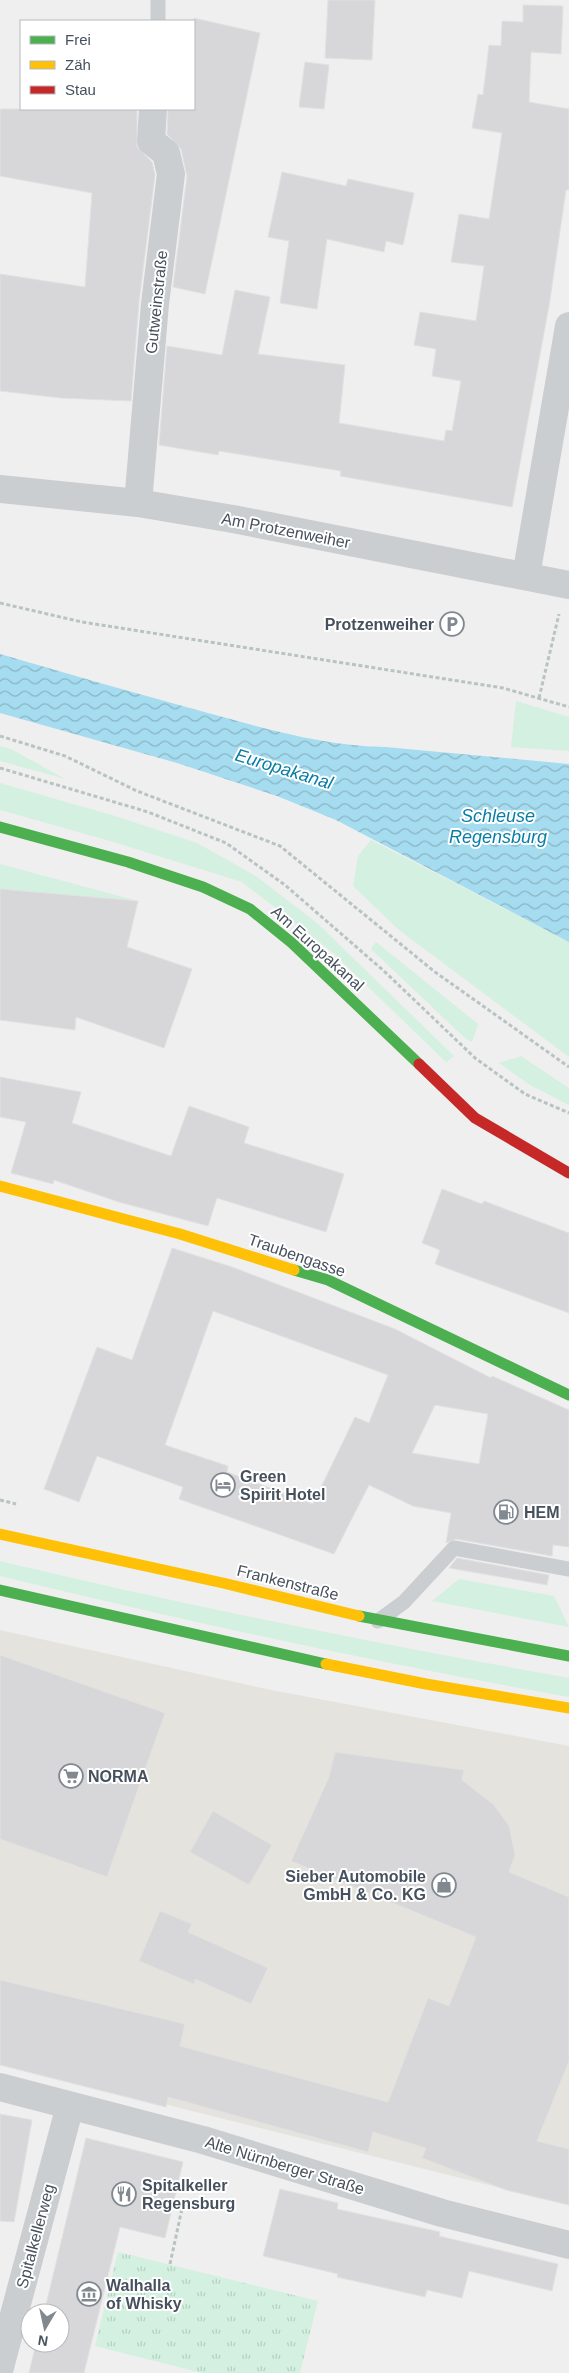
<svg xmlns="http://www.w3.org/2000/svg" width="569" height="2373" font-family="Helvetica,sans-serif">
	<defs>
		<pattern id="park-tufts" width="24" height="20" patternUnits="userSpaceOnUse" patternTransform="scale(1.25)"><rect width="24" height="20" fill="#d3f0e0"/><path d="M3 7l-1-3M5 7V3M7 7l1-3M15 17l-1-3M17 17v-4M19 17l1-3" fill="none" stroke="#b6d0c3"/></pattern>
		<pattern id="water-waves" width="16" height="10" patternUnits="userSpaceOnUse" patternTransform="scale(1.25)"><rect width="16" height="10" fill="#a6dcef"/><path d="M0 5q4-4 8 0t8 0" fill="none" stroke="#89b5c5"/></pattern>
	</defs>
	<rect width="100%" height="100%" fill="#f0efef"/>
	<path fill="#e5e3dd" d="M0,1630l266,59 303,57v459l-569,-142z"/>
	<g fill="#d3f0e0">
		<path d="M516,701l53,16v34l-58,-4z"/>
		<path d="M0,746l11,3 54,30 -65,-18z"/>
		<path d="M0,783l115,33 82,27 59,33 61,47 137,133 -8,6 -114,-110 -90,-70 -132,-41 -110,-31z"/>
		<path d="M371,840l198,102v115l-170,-127 -46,-44 5,-30z"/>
		<path d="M0,864l138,37 -138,-11z"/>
		<path d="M376,942l102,82 -6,18 -6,-3 -95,-90z"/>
		<path d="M521,1056l48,32v17l-39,-20 -31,-22z"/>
		<path d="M0,1561c188,45 378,83 569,117v19c-191,-34 -380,-75 -569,-121z"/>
		<path d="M459,1579l95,17 15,31 -137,-26z"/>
	</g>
	<path fill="url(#park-tufts)" d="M118,2252l200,49 -18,72h-98l-107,-27z"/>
	<path fill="url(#water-waves)" d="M0,654c69,20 138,40 208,59 59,16 117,33 178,34l183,17v178l-233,-122 -59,-24 -100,-33 -177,-50z"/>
	<g fill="#d7d7d9" stroke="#e1e1e2" fill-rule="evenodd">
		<path d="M328,0h47l-3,60 -47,-2z"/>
		<path d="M523,5l40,1 -2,48 -30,-2 -2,50 40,7v81h-3l-16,110 -38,207 -172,-31 1,-5 -122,-20 -1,4 -59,-10 8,-99 55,9 13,-65 35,7 -12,57 87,11 -6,58 105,18 2,-11 6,1 9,-50 -29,-5 4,-27 -22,-4 6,-33 56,9 8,-55 -33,-4 8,-48 30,5 13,-86 -30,-5 6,-34 5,1 6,-50 12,1 1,-25 21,1z"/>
		<path d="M194,18l66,15 -55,261 -32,-7 14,-111 -6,-27 -14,-15 1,-25h26z"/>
		<path d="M305,62l24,3 -5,44 -25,-2z"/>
		<path d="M0,109h137v38l15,15 3,13 -16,127 -8,99 -70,-3 -61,-7v-117l85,13 7,-94 -92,-17z"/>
		<path d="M282,172l64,14 2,-7 66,14 -11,52 -17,-4 -2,11 -57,-13 -10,70 -37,-6 9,-62 -21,-4z"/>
		<path d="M0,889l138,12 -11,46 65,22 -28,79 -88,-31 -1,13 -75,-10z"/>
		<path d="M0,1077l81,15 -9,31 99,33 18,-50 60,21 -5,16 100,31 -18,58 -109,-34 -9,28 -89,-24 -65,-22 -1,4 -42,-11 15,-51 -26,-5z"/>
		<path d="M442,1189l40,15 2,-3 85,32v80l-134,-49 5,-14 -18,-7z"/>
		<path d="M172,1248l60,19 163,62 96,49 1,-2 77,34v137l-16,-2 -1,11 -96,-17 -10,4 5,-30 -38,-7 -44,-21 -35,69 -155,-55 4,-12 -86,-31 -18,46 -35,-13 53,-142 35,13zM213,1311l175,64 -19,48 -14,-6 -42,87 -86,-32 1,-6 -63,-21zM435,1405l53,9 -9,50 -67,-11z"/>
		<path d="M457,1558l92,17 -2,10 -98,-17z"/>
		<path d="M0,1655l165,58 -58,164 -107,-38z"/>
		<path d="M335,1752l129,18 -2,10 32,25 15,21 6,29 -6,17 60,25v164l-32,80 32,8v56l-63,-15 -84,-32 4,-10 -53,-16 -5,20 -200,-55 -2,10 -166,-42v-85l185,44 -5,22 208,56 40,-104 21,8 27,-69 -185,-76 38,-84z"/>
		<path d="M213,1811l59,34 -23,40 -59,-33z"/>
		<path d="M160,1911l32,13 -4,8 80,36 -17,36 -56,-25 -1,5 -55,-23z"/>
		<path d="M0,2114l32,6 -18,102 -14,-1z"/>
		<path d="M86,2138l97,24 -18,76 -45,-11 -36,146h-55l7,-30h24v-30h-16z"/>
		<path d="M280,2189l58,14 -1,6 103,23 -1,4 119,28 -6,27 -83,-20 -7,27 -35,-8 -2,7 -88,-20 1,-3 -75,-18z"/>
	</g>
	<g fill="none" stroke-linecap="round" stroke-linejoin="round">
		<g stroke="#b8c4c1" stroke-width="3" stroke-dasharray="4 2.5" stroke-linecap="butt">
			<path d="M0,603l82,19 421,66 66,19"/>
			<path d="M539,698l20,-84"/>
			<path d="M0,736l65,20 72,35 143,55 155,126 134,95"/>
			<path d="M0,768l148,44 78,31 59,42 99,86 91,87 50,36 44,19"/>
			<path d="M0,1500l16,4"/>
			<path d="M170,2264l13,-60"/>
		</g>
		<g stroke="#cbced0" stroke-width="15">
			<path d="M158,0v21"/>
			<path d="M378,1621l26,-19 50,-54 115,21"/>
		</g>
		<g stroke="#cbced0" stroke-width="28">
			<path d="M0,489l138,14 95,16 336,66"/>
			<path d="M138,503l17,-199 16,-130 -5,-21 -15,-12 2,-32"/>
			<path d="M526,576l43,-250"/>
			<path d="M0,2087l203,53 239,73 127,32"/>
			<path d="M0,2367l70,-261"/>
		</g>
		<g stroke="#4caf50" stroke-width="11">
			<path d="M0,827l128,35 75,25 47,22 42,34 127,121"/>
			<path d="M294,1270l34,10 241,115"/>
			<path d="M0,1590l326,74"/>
			<path d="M359,1616l210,40"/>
		</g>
		<g stroke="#ffc107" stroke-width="11">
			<path d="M0,1186l180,48 114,36"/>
			<path d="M0,1534l223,49 136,33"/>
			<path d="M326,1664l100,20 143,24"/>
		</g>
		<path stroke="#c62828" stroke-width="11" d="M419,1064l56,54 94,55"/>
	</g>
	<defs>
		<g id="parking-ring" transform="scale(1.25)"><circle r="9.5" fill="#fff" stroke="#828890" stroke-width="1.5"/><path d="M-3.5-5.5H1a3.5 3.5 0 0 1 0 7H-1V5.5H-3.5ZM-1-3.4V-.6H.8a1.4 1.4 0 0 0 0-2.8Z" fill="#828890"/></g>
		<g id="hotel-ring" transform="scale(1.25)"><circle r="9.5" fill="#fff" stroke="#828890" stroke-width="1.5"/><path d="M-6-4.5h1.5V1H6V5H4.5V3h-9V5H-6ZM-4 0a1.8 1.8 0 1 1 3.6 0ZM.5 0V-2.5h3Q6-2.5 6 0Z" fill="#828890"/></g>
		<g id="fuel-ring" transform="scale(1.25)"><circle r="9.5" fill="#fff" stroke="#828890" stroke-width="1.5"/><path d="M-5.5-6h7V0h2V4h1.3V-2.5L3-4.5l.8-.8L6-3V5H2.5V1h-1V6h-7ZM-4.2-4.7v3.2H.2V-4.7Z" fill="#828890"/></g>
		<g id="supermarket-ring" transform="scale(1.25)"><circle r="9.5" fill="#fff" stroke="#828890" stroke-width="1.5"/><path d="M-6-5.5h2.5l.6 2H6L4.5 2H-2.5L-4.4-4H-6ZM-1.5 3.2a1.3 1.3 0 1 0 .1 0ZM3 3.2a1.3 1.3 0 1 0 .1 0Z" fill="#828890"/></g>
		<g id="shop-ring" transform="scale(1.25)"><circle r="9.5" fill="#fff" stroke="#828890" stroke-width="1.5"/><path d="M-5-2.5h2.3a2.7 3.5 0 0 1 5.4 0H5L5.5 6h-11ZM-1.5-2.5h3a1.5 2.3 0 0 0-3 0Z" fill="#828890"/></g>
		<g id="restaurant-ring" transform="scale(1.25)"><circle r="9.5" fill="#fff" stroke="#828890" stroke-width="1.5"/><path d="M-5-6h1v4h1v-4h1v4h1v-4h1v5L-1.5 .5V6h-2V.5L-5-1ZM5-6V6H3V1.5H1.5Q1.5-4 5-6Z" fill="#828890"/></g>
		<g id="museum-ring" transform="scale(1.25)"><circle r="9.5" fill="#fff" stroke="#828890" stroke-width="1.5"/><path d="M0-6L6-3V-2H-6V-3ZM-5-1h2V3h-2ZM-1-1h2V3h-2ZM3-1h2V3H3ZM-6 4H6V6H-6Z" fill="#828890"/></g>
	</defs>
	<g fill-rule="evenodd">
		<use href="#parking-ring" x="452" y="624"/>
		<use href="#hotel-ring" x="223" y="1485"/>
		<use href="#fuel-ring" x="506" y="1512"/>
		<use href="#supermarket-ring" x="71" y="1776"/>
		<use href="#shop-ring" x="444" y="1885"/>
		<use href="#restaurant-ring" x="124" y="2194"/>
		<use href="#museum-ring" x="89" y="2294"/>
	</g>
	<g text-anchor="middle" stroke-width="4" stroke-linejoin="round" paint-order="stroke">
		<g font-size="16" fill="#46515d" stroke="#fff">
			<text transform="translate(156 302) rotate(-84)" y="6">Gutweinstraße</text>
			<text transform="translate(286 530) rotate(11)" y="6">Am Protzenweiher</text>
			<text transform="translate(318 948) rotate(42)" y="6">Am Europakanal</text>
			<text transform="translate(297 1255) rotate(19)" y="6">Traubengasse</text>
			<text transform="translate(288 1582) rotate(14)" y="6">Frankenstraße</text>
			<text transform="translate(285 2165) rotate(17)" y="6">Alte Nürnberger Straße</text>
			<text transform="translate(35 2236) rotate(-75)" y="6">Spitalkellerweg</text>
		</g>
		<g font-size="16" font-weight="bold" fill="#46515d" stroke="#fff" text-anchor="start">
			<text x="434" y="630" text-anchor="end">Protzenweiher</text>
			<text x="240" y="1482">Green<tspan x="240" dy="18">Spirit Hotel</tspan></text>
			<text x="524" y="1518">HEM</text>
			<text x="88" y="1782">NORMA</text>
			<text x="426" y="1882" text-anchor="end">Sieber Automobile<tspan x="426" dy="18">GmbH &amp; Co. KG</tspan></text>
			<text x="142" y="2191">Spitalkeller<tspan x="142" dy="18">Regensburg</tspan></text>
			<text x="106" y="2291">Walhalla<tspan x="106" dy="18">of Whisky</tspan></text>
		</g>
		<g font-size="18" font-style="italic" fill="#087da7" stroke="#fff">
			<text transform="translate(284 769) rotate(17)" y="6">Europakanal</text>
			<text x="498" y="822">Schleuse<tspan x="498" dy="21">Regensburg</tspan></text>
		</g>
	</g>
	<rect x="20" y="20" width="175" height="90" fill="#ffffff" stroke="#b5b9be"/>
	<rect x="30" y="36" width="25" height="8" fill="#4caf50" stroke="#b5b9be"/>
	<text x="65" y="45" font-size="15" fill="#46515d">Frei</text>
	<rect x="30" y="61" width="25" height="8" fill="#ffc107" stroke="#b5b9be"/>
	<text x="65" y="70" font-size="15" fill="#46515d">Zäh</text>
	<rect x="30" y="86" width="25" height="8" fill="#c62828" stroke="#b5b9be"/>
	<text x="65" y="95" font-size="15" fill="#46515d">Stau</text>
	<g transform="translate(45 2328) rotate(189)"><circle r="24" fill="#ffffff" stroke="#b5b9be"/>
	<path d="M0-4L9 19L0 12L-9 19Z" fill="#828890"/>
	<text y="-8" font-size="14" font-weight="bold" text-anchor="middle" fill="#46515d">N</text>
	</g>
</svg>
